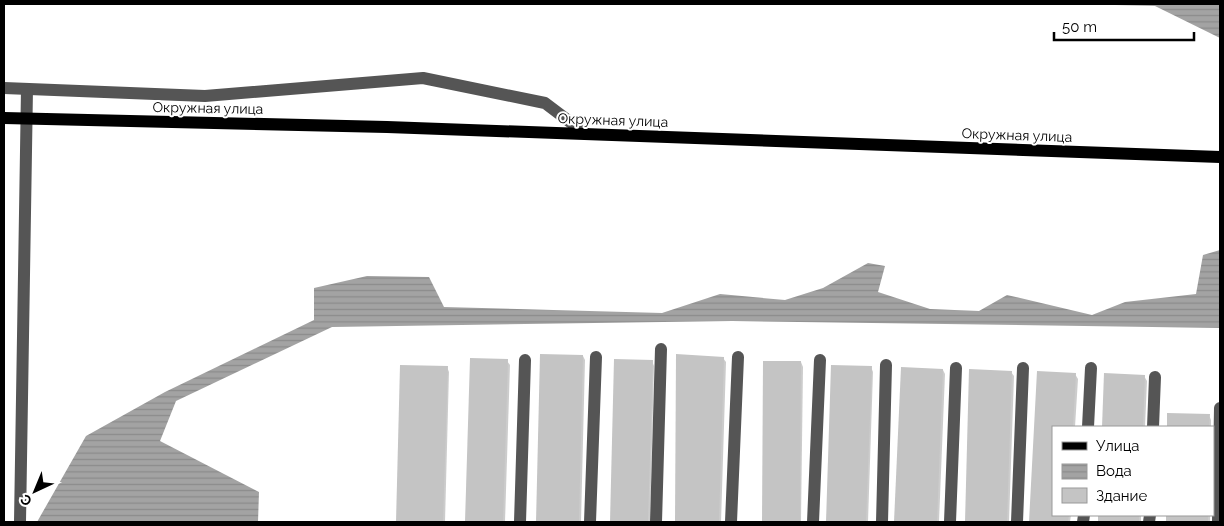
<svg xmlns="http://www.w3.org/2000/svg" width="1224" height="526" font-family="Raleway,sans-serif">
	<defs>
		<pattern id="water-rules" width="6" height="5" patternUnits="userSpaceOnUse" patternTransform="scale(1.25)"><rect width="6" height="5" fill="#a3a3a3"/><path d="M0 2.5h6" fill="none" stroke="#8b8b8b"/></pattern>
	</defs>
	<rect width="100%" height="100%" fill="#fff"/>
	<g fill="url(#water-rules)">
		<path d="M1074,4h146v34l-65,-32z"/>
		<path d="M1220,250v78l-488,-7 -400,6 -156,74 -16,40 99,51 -1,30h-221l49,-86 79,-44 149,-72v-32l53,-12 62,1 15,30 218,6 58,-19 65,6 38,-12 45,-25 17,3 -7,26 52,17 49,2 28,-16 85,20 33,-13 71,-8 7,-39z"/>
	</g>
	<g fill="#0003">
		<path d="M542,355l41,1 2,4 -4,162h-43z"/>
		<path d="M677,355l46,3 3,4 -5,160h-45z"/>
		<path d="M472,359l35,2 3,4 -5,157h-39z"/>
		<path d="M615,360l37,1 2,5 -4,156h-39z"/>
		<path d="M765,362h36l2,5 -2,155h-38z"/>
		<path d="M401,366l46,1 2,5 -4,150h-48z"/>
		<path d="M832,366l39,1 2,5 -5,150h-41z"/>
		<path d="M902,368l41,2 2,4 -6,148h-44z"/>
		<path d="M971,371l40,1 3,4 -5,146h-43z"/>
		<path d="M1038,372l37,2 3,5 -3,48h-22v88h18l-1,7h-40z"/>
		<path d="M1105,374l39,2 3,5 -2,46h-42z"/>
		<path d="M1169,414l40,1 2,5v7h-43z"/>
		<path d="M1100,515h41v7h-42z"/>
		<rect x="1167" y="515" width="43" height="7"/>
	</g>
	<g fill="#c4c4c4">
		<path d="M540,354l43,1 -4,167h-43z"/>
		<path d="M676,354l48,3 -5,165h-44z"/>
		<path d="M470,358l38,1 -5,163h-38z"/>
		<path d="M614,359l39,1 -5,162h-38z"/>
		<path d="M763,361h38l-1,161h-38z"/>
		<path d="M400,365l48,1 -5,156h-47z"/>
		<path d="M831,365l41,1 -6,156h-40z"/>
		<path d="M901,367l42,2 -6,153h-43z"/>
		<path d="M969,369l43,2 -5,151h-42z"/>
		<path d="M1037,371l39,2 -3,54h-20v88h16l-1,7h-39z"/>
		<path d="M1104,373l41,2 -2,52h-41z"/>
		<path d="M1167,413l43,1 -1,13h-42z"/>
		<rect x="1098" y="515" width="41" height="7"/>
		<rect x="1166" y="515" width="42" height="7"/>
	</g>
	<g fill="none" stroke-linecap="round" stroke-linejoin="round">
		<g stroke="#555" stroke-width="12">
			<path d="M4,88l201,8 218,-18 122,25 41,31"/>
			<path d="M1088,427l3,-59"/>
			<path d="M1153,427l2,-50"/>
			<path d="M20,522l7,-433"/>
			<path d="M520,522l5,-162"/>
			<path d="M590,522l6,-165"/>
			<path d="M656,522l5,-173"/>
			<path d="M731,522l7,-165"/>
			<path d="M813,522l7,-162"/>
			<path d="M882,522l4,-157"/>
			<path d="M950,522l6,-154"/>
			<path d="M1017,522l6,-154"/>
			<path d="M1083,522l1,-7"/>
			<path d="M1149,522l1,-7"/>
			<path d="M1218,522l2,-114"/>
		</g>
		<path stroke="#000" stroke-width="12" d="M4,118l383,9 833,30"/>
	</g>
	<g text-anchor="middle" stroke-width="4" stroke-linejoin="round" paint-order="stroke">
		<g font-size="14" fill="#000" stroke="#fff">
			<text transform="translate(208 108) rotate(1)" y="5">Окружная улица</text>
			<text transform="translate(613 120) rotate(2)" y="5">Окружная улица</text>
			<text transform="translate(1017 135) rotate(2)" y="5">Окружная улица</text>
		</g>
	</g>
	<rect width="1224" height="526" fill="none" stroke="#000000" stroke-width="10"/>
	<rect x="1052" y="426" width="162" height="90" fill="#ffffff" stroke="#999999"/>
	<rect x="1062" y="442" width="25" height="8" fill="#000000" stroke="#999999"/>
	<text x="1096" y="451" font-size="15" fill="#000000">Улица</text>
	<rect x="1062" y="464" width="25" height="15" fill="url(#water-rules)" stroke="#999999"/>
	<text x="1096" y="476" font-size="15" fill="#000000">Вода</text>
	<rect x="1062" y="488" width="25" height="15" fill="#c4c4c4" stroke="#999999"/>
	<text x="1096" y="501" font-size="15" fill="#000000">Здание</text>
	<g transform="translate(35 491) rotate(224)" stroke="#ffffff" stroke-width="4" paint-order="stroke">
	<path d="M0-4L9 19L0 12L-9 19Z" fill="#000000"/>
	<text y="-8" font-size="14" font-weight="bold" text-anchor="middle" fill="#000000">С</text>
	</g>
	<path d="M1054 32v8h140v-8" fill="none" stroke="#000000" stroke-width="2.5"/>
	<text x="1062" y="32" font-size="15" fill="#000000" stroke="#ffffff" stroke-width="4" paint-order="stroke">50 m</text>
</svg>
